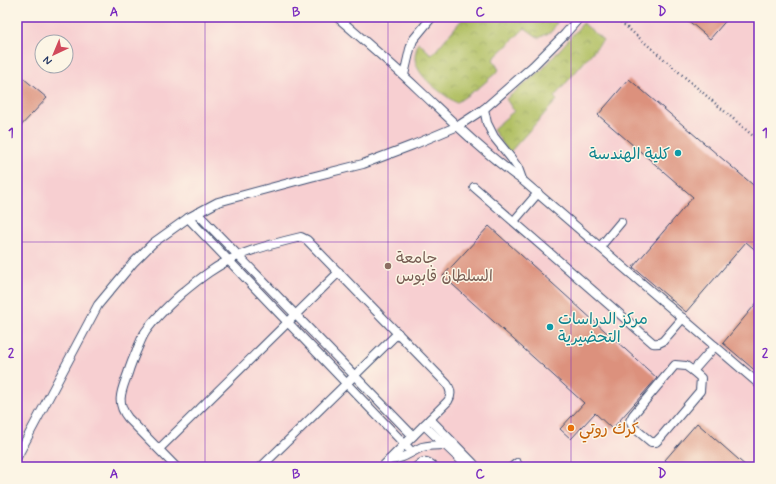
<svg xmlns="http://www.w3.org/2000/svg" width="776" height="484" font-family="Mynerve,'Playpen Sans Arabic',sans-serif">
	<defs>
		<pattern id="park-crowns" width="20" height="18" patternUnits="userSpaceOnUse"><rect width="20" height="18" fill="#b1c063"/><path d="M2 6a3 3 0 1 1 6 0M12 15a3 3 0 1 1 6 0" fill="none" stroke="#8f9c55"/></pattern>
	</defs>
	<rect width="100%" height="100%" fill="#fcf5e5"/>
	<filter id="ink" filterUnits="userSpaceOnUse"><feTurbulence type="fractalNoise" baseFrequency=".025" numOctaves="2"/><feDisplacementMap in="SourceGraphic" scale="8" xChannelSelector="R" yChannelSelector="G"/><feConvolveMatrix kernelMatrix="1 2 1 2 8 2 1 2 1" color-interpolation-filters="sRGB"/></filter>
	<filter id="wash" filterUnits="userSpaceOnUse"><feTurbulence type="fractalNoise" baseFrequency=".012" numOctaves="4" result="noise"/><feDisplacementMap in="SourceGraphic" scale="16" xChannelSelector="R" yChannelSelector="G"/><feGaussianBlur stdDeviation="0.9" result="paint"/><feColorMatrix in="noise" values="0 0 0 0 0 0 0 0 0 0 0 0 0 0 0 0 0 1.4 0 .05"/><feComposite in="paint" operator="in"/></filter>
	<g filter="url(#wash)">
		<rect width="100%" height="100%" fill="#f7ead2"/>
		<path fill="#f7cfd1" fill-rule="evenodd" d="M17,17h742v450h-742zM42,42h24v24h-24z"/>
		<g fill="url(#park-crowns)" stroke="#667860">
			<path d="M464,17h96l-8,14 -13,7 -14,-10 -32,31 6,11 -18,16 -25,17c-14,-10 -40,-26 -41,-45 0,-5 2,-11 3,-16l14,13z"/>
			<path d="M583,23l20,17 -49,57 3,3 -48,53 -16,-24 21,-18 -8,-12 36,-29z"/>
		</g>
		<g id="blocks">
			<g fill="#dc917d">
				<path d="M684,17h45l-19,22z"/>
				<path d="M17,73l30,25 -30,32z"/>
				<path d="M629,79l130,111v63l-13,-11 -60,70 -53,-45 60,-70 -95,-82z"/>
				<path d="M489,226l168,152 -45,51 -17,-16 -24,26 -11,-10 24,-26 -141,-127z"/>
				<path d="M759,300v74l-36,-31z"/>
				<path d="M697,423l50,44h-74l-8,-7z"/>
			</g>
		</g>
	</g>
	<g filter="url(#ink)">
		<use href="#blocks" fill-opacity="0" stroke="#3c4b6f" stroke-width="1"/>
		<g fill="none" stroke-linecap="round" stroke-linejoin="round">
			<g stroke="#3c4b6f" stroke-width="10">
				<g id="lane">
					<path d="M337,17c28,24 56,48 82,73 33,31 66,64 103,90l237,204"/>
					<path d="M404,75l6,-26 3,-9 19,-23"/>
					<path d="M484,109l3,14 7,14 17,21 7,10 4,11"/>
					<path d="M474,187l179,156c4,1 7,0 10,-2l20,-23"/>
					<path d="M197,213l216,223"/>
					<path d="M188,218l224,234"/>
					<path d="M514,221l24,-28"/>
					<path d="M600,247l21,-25"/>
					<path d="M675,365l11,1 7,5 8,7 -1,13 -39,46 -5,5h-5l-18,-15 -3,-6 3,-6z"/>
					<path d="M693,371l22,-25"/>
					<path d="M430,419l43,44 3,4"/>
					<path d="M424,425l44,42"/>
					<path d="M159,449l180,-177"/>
					<path d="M17,457l81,-152 35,-42 20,-20 35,-25 30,-16 93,-25 52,-13 50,-19 45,-19 26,-17 49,-43 32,-32 15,-17"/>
					<path d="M389,460c15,-1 20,-7 33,-13 8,-2 15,-2 23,-2"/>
					<path d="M176,467l-48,-49c-13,-16 -6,-28 0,-45 3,-10 7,-19 11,-28 2,-5 4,-10 7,-14 9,-13 24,-27 35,-37 18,-15 37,-30 59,-39 19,-8 40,-13 61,-18l6,3 140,144c4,6 5,11 1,17l-66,66"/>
					<path d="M261,467l137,-134"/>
					<path d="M416,467c8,-7 11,-7 18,0"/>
					<path d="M512,467l5,-4"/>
				</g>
			</g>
			<path stroke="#3c4b6f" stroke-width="2.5" stroke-dasharray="1 3" stroke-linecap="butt" d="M615,17l144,124"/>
			<use href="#lane" stroke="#fff" stroke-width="8"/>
		</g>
	</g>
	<path fill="none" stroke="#7b2cbf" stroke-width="1" stroke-opacity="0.55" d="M205,17v450M388,17v450M571,17v450M17,242h742"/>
	<g fill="#0f9aa8" stroke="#fcf5e5" stroke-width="1.5">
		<circle cx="678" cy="153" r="4"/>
		<circle cx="550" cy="327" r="4"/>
	</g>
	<circle fill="#8d6e63" stroke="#fcf5e5" stroke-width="1.5" cx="388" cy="266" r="4"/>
	<circle fill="#e8710a" stroke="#fcf5e5" stroke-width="1.5" cx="571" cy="428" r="4"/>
	<g text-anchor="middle" stroke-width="3" stroke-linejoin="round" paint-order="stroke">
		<g font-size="16" fill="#0d838f" stroke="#fcf5e5" text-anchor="end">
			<text x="670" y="159">كلية الهندسة</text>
			<text x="558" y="324" text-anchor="start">مركز الدراسات<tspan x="558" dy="18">التحضيرية</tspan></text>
		</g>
		<g font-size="16" fill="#785e54" stroke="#fcf5e5" text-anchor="start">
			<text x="396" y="263">جامعة<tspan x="396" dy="18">السلطان قابوس</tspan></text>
		</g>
		<g font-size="16" fill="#c56008" stroke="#fcf5e5" text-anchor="start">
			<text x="579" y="434">كرك روتي</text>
		</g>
	</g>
	<rect width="776" height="484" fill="none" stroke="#fcf5e5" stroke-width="44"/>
	<g transform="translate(54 54) rotate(224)"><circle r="19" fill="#fcf5e5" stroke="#a2a6af"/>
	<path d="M0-3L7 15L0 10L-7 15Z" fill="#d1495b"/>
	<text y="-6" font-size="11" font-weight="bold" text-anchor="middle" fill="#1b2f5e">N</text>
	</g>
	<rect x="22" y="22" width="732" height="440" fill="none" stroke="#7b2cbf" stroke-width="1.5"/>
	<g font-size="13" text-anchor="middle" font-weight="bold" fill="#7b2cbf">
		<text x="114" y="16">A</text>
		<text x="296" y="16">B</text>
		<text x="480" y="16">C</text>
		<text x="662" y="16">D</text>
		<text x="11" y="137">1</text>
		<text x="765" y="137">1</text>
		<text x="11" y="357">2</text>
		<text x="765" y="357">2</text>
		<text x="114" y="478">A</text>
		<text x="296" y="478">B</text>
		<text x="480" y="478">C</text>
		<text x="662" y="478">D</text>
	</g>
</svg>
